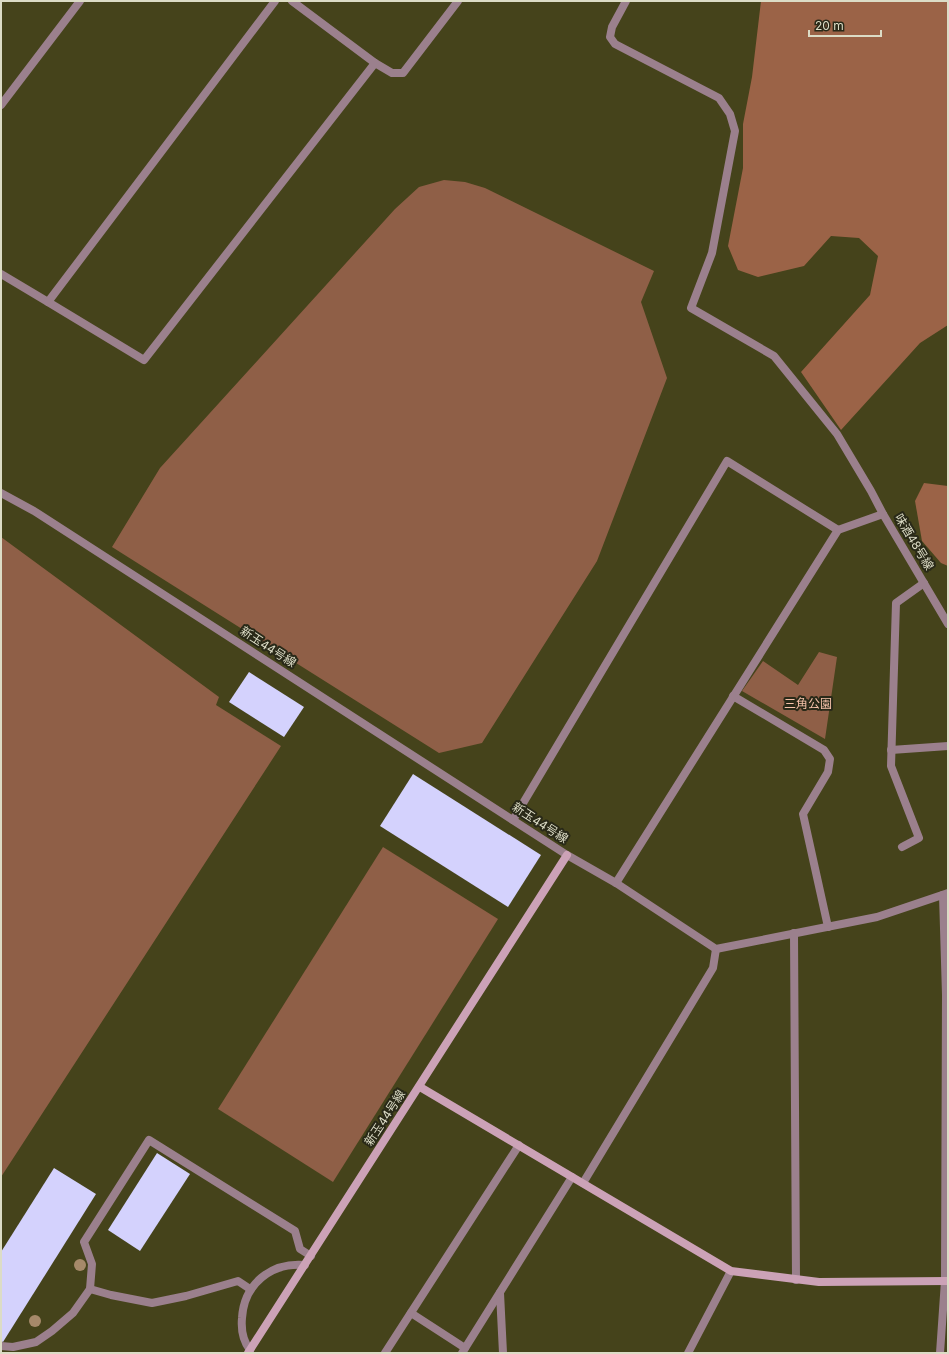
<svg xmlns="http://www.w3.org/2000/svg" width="949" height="1354" font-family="Inter,'Noto Sans JP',sans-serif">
	<rect width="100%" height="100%" fill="#45431b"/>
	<g fill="#8f5f47">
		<path d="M444,180l21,2 20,6 169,83 -13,31 26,76 -70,183 -115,182 -43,10 -327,-206 48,-79 235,-259 24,-22z"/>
		<path d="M1,537l218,160 -3,8 65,41 -280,431z"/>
		<path d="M819,652l18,5 -12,82 -83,-48 21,-30 35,24z"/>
		<path d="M383,847l115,72 -165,263 -115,-73z"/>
	</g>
	<g fill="#9b6347">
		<path d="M761,1h187v324l-28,18 -79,87 -40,-58 69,-77 8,-39 -19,-18 -28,-2 -27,30 -46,11 -20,-7 -10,-24 15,-78v-44l9,-47z"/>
		<path d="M924,483l24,3v80l-7,-3 -19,-22 -7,-40z"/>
	</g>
	<g fill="#d4d2fd">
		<path d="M249,672l55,35 -20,30 -55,-35z"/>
		<path d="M413,774l128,81 -33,52 -128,-81z"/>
		<path d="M157,1153l33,21 -50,77 -32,-21z"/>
		<path d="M54,1168l42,26 -93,148 -2,-1v-89z"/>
	</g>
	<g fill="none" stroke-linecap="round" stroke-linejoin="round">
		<path stroke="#9b808d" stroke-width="8" d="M250,1350c-7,-9 -9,-21 -8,-32 2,-34 29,-56 63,-53"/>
		<g stroke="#9b808d" stroke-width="8">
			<path d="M292,1l83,62 17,10h11l55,-72"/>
			<path d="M626,1l-14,26 -2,10 5,7 104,54 11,16 5,17 -23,122 -21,55 83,48 63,78 34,57 12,23 65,110"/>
			<path d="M1,105l79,-104"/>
			<path d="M1,274l47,28 227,-301"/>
			<path d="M48,302l96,58 231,-297"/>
			<path d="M1,493l33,18 533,344 49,28 100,66 161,-32 71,-24"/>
			<path d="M733,696l91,54 6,9 -2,13 -25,42 25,113"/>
			<path d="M891,750l57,-4"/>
			<path d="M513,820l214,-359 111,69"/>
			<path d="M902,847l17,-9 -28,-72 5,-163 28,-20"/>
			<path d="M616,883l222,-353 45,-16"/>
			<path d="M794,933l2,347"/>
			<path d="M583,1183l130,-215 3,-19"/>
			<path d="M90,1289l21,6 41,8 34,-7 52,-15 12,8"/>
			<path d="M500,1293l3,60"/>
			<path d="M411,1313l54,35"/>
			<path d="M1,1346l12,1 23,-5 16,-11 21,-18 17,-24 2,-25 -8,-22 65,-102 146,91 5,18 11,7"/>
			<path d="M385,1353l134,-208"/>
			<path d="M462,1353l110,-176"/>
			<path d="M688,1353l43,-82"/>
			<path d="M940,1353l5,-72 1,-286 -3,-100"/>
		</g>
		<g stroke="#cca2b7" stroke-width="8">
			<path d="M420,1087l311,184 88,11 129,-1"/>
			<path d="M248,1353l319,-498"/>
		</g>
	</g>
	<g fill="#a6896a">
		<circle cx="80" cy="1265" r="6"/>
		<circle cx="35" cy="1321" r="6"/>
	</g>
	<g text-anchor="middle" stroke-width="4" stroke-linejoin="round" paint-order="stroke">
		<g font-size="12" fill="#dcdcc6" stroke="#292918">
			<text transform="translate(914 542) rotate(59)" y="4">味酒48号線</text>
			<text transform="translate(268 647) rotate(33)" y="4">新玉44号線</text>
			<text transform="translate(540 823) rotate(33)" y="4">新玉44号線</text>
			<text transform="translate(385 1118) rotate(-57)" y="4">新玉44号線</text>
		</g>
		<g font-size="12" fill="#f6c2aa" stroke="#292918">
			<text x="808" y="708">三角公園</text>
		</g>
	</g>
	<rect width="949" height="1354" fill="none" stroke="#dcdcc6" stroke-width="4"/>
	<path d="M809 30v6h72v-6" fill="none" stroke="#dcdcc6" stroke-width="2"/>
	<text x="815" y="30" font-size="12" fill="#dcdcc6" stroke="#292918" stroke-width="3" paint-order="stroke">20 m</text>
</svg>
